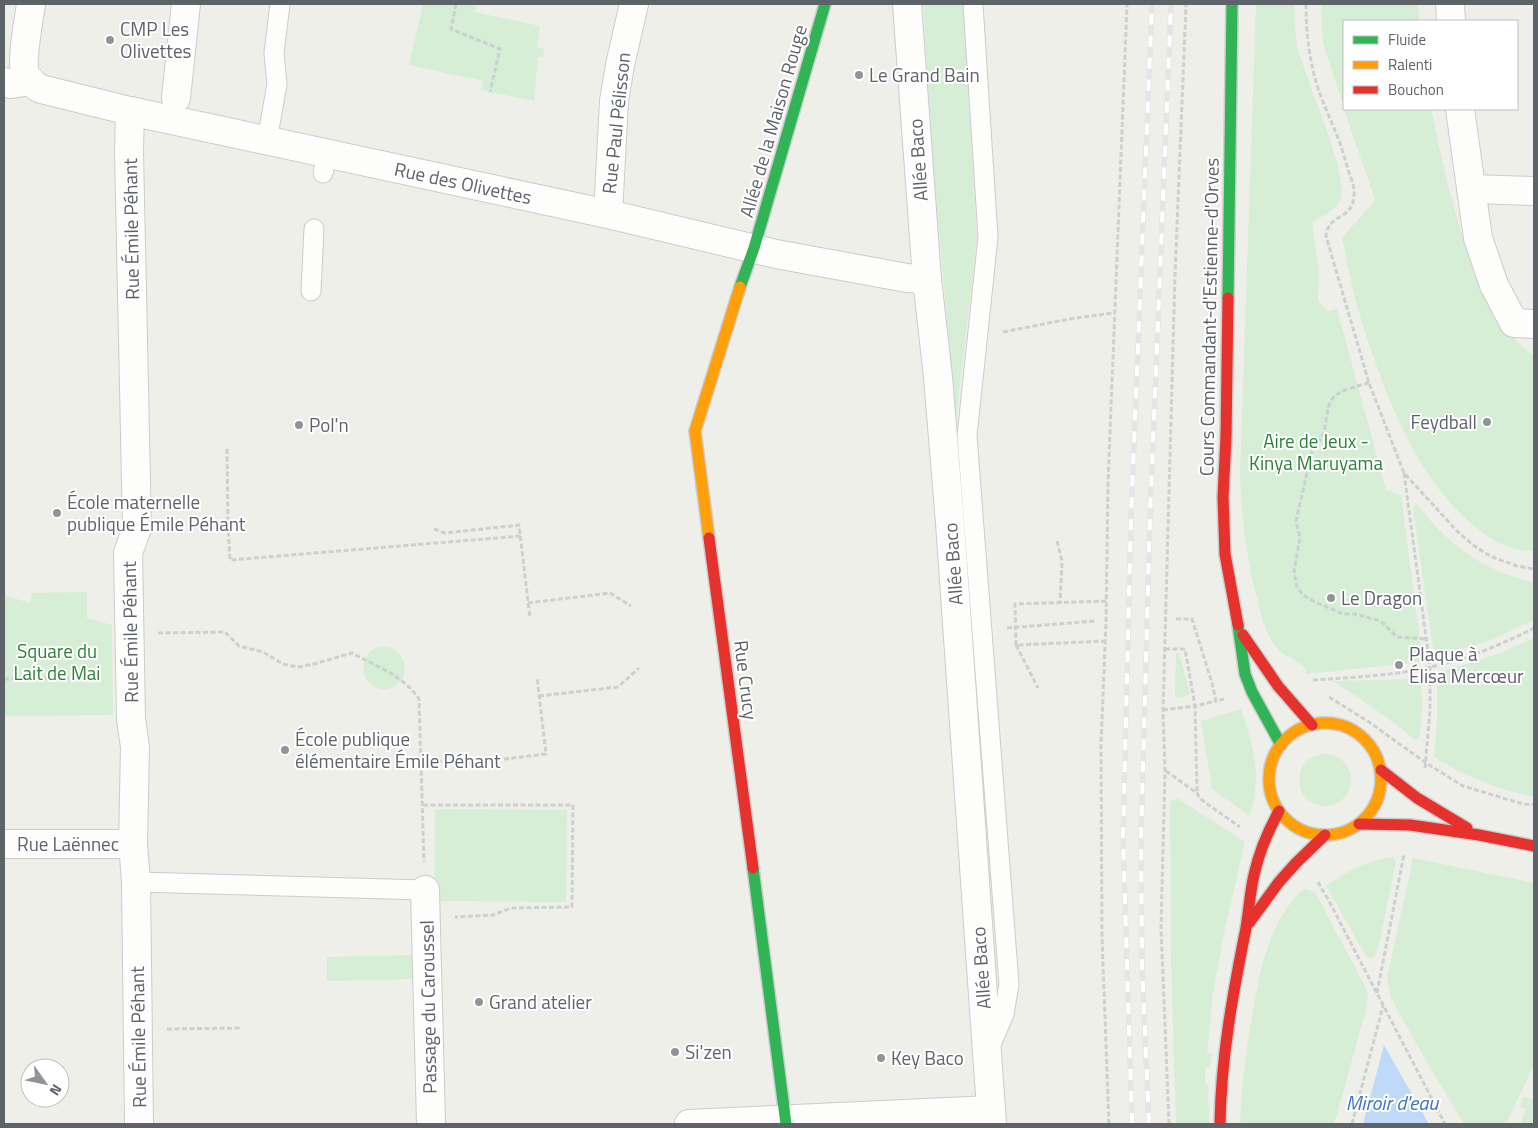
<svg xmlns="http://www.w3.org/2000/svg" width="1538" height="1128" font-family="'Titillium Web',sans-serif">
	<rect width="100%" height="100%" fill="#efefea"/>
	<g fill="#d6edd6">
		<path d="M423,4h54l-2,8 65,14 -3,21 7,2 -1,8h-5l-4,44 -53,-11 2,-9 -74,-16z"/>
		<path d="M923,4h40l14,235 -21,181 -22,-245z"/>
		<path d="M1256,4h38c1,13 1,28 3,42 7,28 53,132 44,153 -4,11 -20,17 -29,24l7,48 -1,26 1,5 10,9 8,-2 49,181 15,5 22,167 -117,12 -2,-7c-8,-7 -21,-11 -28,-20 -11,-13 -15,-33 -19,-49 -11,-41 -16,-82 -17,-125z"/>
		<path d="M1321,4h97l1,17h-75v87l-21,-65z"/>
		<path d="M1344,109h87c9,43 19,87 32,129 6,20 11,39 20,57 11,21 32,48 51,61v195c-19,1 -37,-8 -52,-19 -66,-49 -98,-140 -122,-216 -8,-25 -12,-52 -18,-78l33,-38z"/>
		<path d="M1415,505h3c28,39 69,68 116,77v38l-48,22 -47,14 -3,-2 -3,-6 -20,-139z"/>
		<path d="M87,592v26l25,7 1,90 -109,1v-121l26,8 2,-10z"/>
		<path d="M1534,638v159c-34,-7 -70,-21 -100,-40l3,-35v-49l58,-18z"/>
		<circle cx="384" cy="668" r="21"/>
		<path d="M1176,653h3l11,41 -9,4 -6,-2z"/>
		<path d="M1416,679l4,2c4,18 2,39 -1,57l-4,2c-26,-22 -54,-41 -82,-59z"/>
		<path d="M1241,709c13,41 21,64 9,107l-38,-27 -11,-68z"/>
		<circle cx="1325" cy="780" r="26"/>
		<path d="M1177,798l68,44 -20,86 -12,65 -6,60 5,1 -2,13h-5v15l3,3 1,39h-33l-5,-159 -1,-163z"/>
		<path d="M435,809l132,1 -1,92 -132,-1z"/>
		<path d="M1393,857l3,5 -17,83 -4,11 -5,2 -4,-2 -40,-70c25,-17 37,-24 67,-29z"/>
		<path d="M1413,858l121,25v182l-28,59h-42l-42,-70 -31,-56 -4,-20z"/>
		<path d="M1305,889l10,3 51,96 2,8 -2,14 -32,114h-94c2,-49 9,-97 19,-145 6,-27 14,-51 30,-74 5,-6 9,-13 16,-16z"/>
		<path d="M414,955v24l-87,2v-24z"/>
		<path d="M1523,1097l11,3 -2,14 2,1v9h-19l1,-1 5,1 4,-15 -5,-2z"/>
	</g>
	<path fill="#bfdaf9" d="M1384,1045l45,79h-66z"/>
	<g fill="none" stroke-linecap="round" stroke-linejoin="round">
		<g stroke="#cbcccb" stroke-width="21">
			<g id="lane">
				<path d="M973,4l15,233 -21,199 42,548 -5,30 -15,35"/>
				<path d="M267,141l10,-57 -3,-31 6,-49"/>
				<path d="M323,173l4,-19"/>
				<path d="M311,291l3,-62"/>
				<path d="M136,882l289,8"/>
			</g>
		</g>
		<g stroke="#cbcccb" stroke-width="30">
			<g id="street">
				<path d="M31,4c-2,15 -11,60 -5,72 4,6 9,10 15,13l89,22 478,103 168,40 131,24 20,1"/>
				<path d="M907,4l20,275 11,98 12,146 42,601"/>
				<path d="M1450,4l1,17"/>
				<path d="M4,82l7,2 20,-3"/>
				<path d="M176,98l10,-94"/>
				<path d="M1460,109l18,129 16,47 20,38 20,1"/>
				<path d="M130,111l-1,40 8,377 -9,25 3,166 4,28 -2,97 3,38 3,242"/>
				<path d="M1471,189l63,2"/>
				<path d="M608,214l6,-113 6,-36 14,-61"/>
				<path d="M4,844h129"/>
				<path d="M425,890l6,234"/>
				<path d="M689,1124l302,-14"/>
			</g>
		</g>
		<g stroke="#cbcccc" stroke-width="14">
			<g id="fast">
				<path d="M740,287l14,-39 71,-244"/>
				<path d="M1228,298l4,-294"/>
				<path d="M1238,625l7,49 7,18 29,53"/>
				<path d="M753,868l33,256"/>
			</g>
		</g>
		<g stroke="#cbcccc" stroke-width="14">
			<g id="slow">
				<path d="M709,538l-14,-107 45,-144"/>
				<circle cx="1325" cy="779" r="56"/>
			</g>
		</g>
		<g stroke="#cbcccc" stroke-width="14">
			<g id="jam">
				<path d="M1228,298l-2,139 -3,60 2,57 13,71"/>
				<path d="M709,538l44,330"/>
				<path d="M1243,635l35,51 34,39"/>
				<path d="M1381,770l36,28 50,30"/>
				<path d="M1359,824l51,1 69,10 55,11"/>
				<path d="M1249,923l30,-41 17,-19 29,-28"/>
				<path d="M1220,1124c1,-67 13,-131 26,-196 3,-18 4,-36 8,-53 5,-23 14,-44 25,-64"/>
			</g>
		</g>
		<g stroke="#cbd1ce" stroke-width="3" stroke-dasharray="5 2.5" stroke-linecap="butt">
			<path d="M456,4l-5,25 49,20 -10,43"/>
			<path d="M1306,4c0,32 4,63 15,93 5,12 10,24 15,36 5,11 8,24 12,36 2,8 7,17 6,26 -1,26 -26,18 -28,41l43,147 35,90 53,58 16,14 17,11 27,10 17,3"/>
			<path d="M1003,332l66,-13 45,-6"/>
			<path d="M1369,383c-9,2 -30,7 -36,15 -7,8 -6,23 -9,33 -3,9 -7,13 -12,20l-16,70 4,17 -6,33 3,16 6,8 12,7 28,12h12l22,6 6,3 14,14 28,2"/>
			<path d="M227,449l1,76 2,35 291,-24"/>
			<path d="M1404,473l26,194v43l-5,58"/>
			<path d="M434,529l11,4 74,-8 11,93"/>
			<path d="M1057,541l5,20 -2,42"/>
			<path d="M528,603l82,-10 21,13"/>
			<path d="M1176,619h16l20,64 4,18 8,-2"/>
			<path d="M1007,628l89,-7"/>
			<path d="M158,633l67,-1 14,14 24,6 20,12 15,3 16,-3 38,-11c24,13 52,23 67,46l5,163"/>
			<path d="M1106,641l-90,4 -1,-41 91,-3"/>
			<path d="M1016,645l22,43"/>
			<path d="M1165,649h20l10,57 21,-5"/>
			<path d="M4,679l97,-1"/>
			<path d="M1313,680c41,-3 82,-4 122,-14 34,-8 68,-22 99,-38"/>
			<path d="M539,696l79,-9 21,-19"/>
			<path d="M1329,697l40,25 57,41 37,23 60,18 11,1"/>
			<path d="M1163,710l32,-4 2,86"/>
			<path d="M422,759l41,5 83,-10 -9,-77"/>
			<path d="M1166,771l31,22 2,4 4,4 37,26"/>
			<path d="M423,805h150l-1,102 -61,1 -18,7 -38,2"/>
			<path d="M1318,882l12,21 115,221"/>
			<path d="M1377,993l27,-139"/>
			<path d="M167,1029l75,-1"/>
			<path d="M1109,1124l-7,-186 -1,-194 5,-122 2,-138 19,-480"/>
			<path d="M1169,1124l-8,-197 4,-156 -2,-61 12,-435 11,-271"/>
			<path d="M1352,1124l31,-118"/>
		</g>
		<use href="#lane" stroke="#fdfdfc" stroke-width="19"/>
		<use href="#street" stroke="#fdfdfc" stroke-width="28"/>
		<use href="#fast" stroke="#30b455" stroke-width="11"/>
		<use href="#slow" stroke="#ff9f0a" stroke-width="11"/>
		<use href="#jam" stroke="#e5322d" stroke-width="11"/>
		<g stroke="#e5e5e4" stroke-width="5.5">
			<g id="rail">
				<path d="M1132,1124l-9,-286 8,-321 21,-513"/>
				<path d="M1149,1124l-7,-158 -1,-128 9,-322 21,-512"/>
			</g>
		</g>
		<use href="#rail" stroke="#fff" stroke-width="4" stroke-dasharray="11" stroke-linecap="butt"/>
	</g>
	<g fill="#919396" stroke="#fff" stroke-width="2">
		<circle cx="110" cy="40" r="5"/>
		<circle cx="859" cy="75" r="5"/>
		<circle cx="1487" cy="422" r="5"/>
		<circle cx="299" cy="425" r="5"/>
		<circle cx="57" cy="513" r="5"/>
		<circle cx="1331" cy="598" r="5"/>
		<circle cx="1399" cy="665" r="5"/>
		<circle cx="285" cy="750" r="5"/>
		<circle cx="479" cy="1002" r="5"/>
		<circle cx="675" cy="1052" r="5"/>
		<circle cx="881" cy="1058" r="5"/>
	</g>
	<g text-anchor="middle" stroke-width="4" stroke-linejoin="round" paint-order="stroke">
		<g font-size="19" fill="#5e6269" stroke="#fff" text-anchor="start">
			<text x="120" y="36">CMP Les<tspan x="120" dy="22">Olivettes</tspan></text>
			<text x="869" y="82">Le Grand Bain</text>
			<text x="1477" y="429" text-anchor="end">Feydball</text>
			<text x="309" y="432">Pol'n</text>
			<text x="67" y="509">École maternelle<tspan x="67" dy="22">publique Émile Péhant</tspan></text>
			<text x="1341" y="605">Le Dragon</text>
			<text x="1409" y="661">Plaque à<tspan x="1409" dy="22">Élisa Mercœur</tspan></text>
			<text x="295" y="746">École publique<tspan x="295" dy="22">élémentaire Émile Péhant</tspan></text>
			<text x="489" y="1009">Grand atelier</text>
			<text x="685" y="1059">Si'zen</text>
			<text x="891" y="1065">Key Baco</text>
		</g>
		<g font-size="19" fill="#5e6269" stroke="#fff">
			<text transform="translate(773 121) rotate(-74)" y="7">Allée de la Maison Rouge</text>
			<text transform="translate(616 123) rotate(-84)" y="7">Rue Paul Pélisson</text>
			<text transform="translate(918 160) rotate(-94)" y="7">Allée Baco</text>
			<text transform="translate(463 183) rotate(12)" y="7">Rue des Olivettes</text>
			<text transform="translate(131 229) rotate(-91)" y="7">Rue Émile Péhant</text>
			<text transform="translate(1209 317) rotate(-89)" y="7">Cours Commandant-d'Estienne-d'Orves</text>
			<text transform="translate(953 564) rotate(-94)" y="7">Allée Baco</text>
			<text transform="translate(130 632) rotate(-91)" y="7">Rue Émile Péhant</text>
			<text transform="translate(746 680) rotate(83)" y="7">Rue Crucy</text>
			<text x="68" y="851">Rue Laënnec</text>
			<text transform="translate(981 968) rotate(-94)" y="7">Allée Baco</text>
			<text transform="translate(428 1007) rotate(-91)" y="7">Passage du Caroussel</text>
			<text transform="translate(138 1037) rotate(-91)" y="7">Rue Émile Péhant</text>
		</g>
		<g font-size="19" fill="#2c8139" stroke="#fff">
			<text x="1316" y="448">Aire de Jeux -<tspan x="1316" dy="22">Kinya Maruyama</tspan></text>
			<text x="57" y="658">Square du<tspan x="57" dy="22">Lait de Mai</tspan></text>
		</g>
		<g font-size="20" font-style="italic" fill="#3e72c6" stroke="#fff">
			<text x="1392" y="1110">Miroir d'eau</text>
		</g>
	</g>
	<rect width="1538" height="1128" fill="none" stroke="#5e6269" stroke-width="10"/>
	<rect x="1343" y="20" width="175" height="90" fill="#ffffff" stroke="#bfc0c3"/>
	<rect x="1353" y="36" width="25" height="8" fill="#30b455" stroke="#bfc0c3"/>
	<text x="1388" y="45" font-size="15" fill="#5e6269">Fluide</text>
	<rect x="1353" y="61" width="25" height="8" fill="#ff9f0a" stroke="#bfc0c3"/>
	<text x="1388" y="70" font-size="15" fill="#5e6269">Ralenti</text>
	<rect x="1353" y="86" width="25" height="8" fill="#e5322d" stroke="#bfc0c3"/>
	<text x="1388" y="95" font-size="15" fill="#5e6269">Bouchon</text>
	<g transform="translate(45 1083) rotate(123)"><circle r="24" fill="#ffffff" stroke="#bfc0c3"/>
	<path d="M0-4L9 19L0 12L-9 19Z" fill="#919396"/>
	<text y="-8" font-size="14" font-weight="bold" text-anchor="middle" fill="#5e6269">N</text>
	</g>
</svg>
